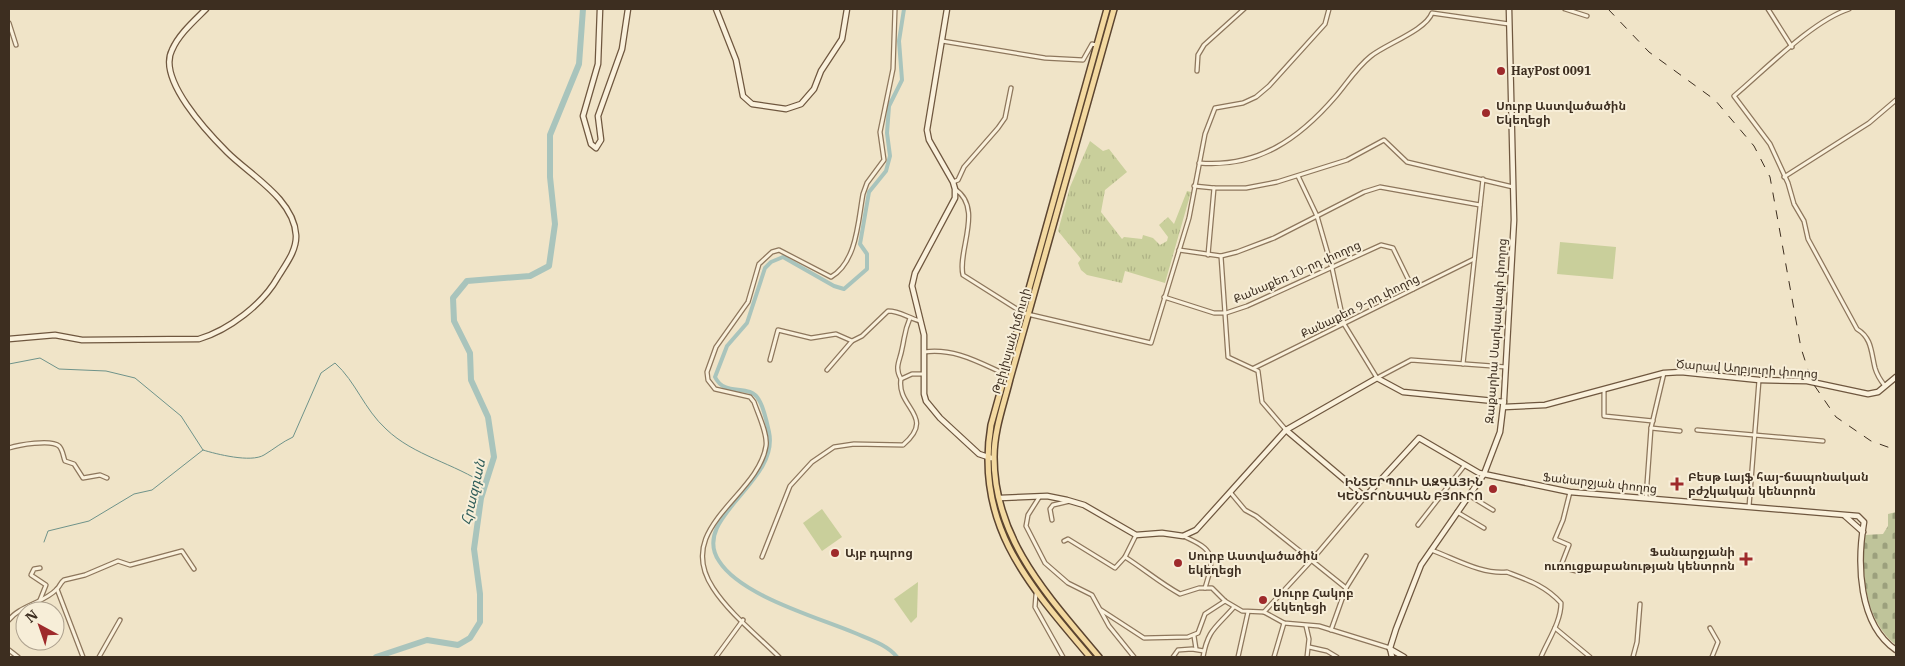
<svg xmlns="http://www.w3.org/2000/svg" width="1905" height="666" font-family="'IBM Plex Serif','Noto Sans Armenian',serif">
	<defs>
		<pattern id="cemetery-stones" width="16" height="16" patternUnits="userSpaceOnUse" patternTransform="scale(1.25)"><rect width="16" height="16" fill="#bfc49a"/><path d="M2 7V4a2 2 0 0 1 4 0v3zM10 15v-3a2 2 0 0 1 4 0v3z" fill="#9ca07d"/></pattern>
		<pattern id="park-tufts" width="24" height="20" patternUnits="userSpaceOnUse" patternTransform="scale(1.25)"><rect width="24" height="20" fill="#c9cf9b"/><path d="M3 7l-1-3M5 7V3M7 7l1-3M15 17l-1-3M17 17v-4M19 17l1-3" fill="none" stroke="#aeb285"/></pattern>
	</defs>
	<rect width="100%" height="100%" fill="#f0e4c8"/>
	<g fill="#c9cf9b">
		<path d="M1560,242l56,5 -3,32 -56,-5z"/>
		<path d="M822,509l20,28 -20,14 -19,-28z"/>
		<path d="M918,582l-1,35 -6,6 -17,-24z"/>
	</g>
	<path fill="url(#cemetery-stones)" d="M1896,512v133c-32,-25 -34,-73 -32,-110l19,-1 5,-8v-12z"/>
	<path fill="url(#park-tufts)" d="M1090,141l13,10 6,-2 18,23 -22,18 -4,22 21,27 2,-2 18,2 1,-4 10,3 7,7 7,-4 1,-4 -9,-12 9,-8 6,7 13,-33 4,1 -26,91 -40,-12 -3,12 -35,-8 -6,-5 -3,-7 3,-4 -23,-28 12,-44z"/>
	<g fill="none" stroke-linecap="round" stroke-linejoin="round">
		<g stroke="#6f938a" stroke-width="1">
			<path d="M9,364l31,-6 19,11 47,2 29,7 46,38 22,34c13,4 48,13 61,5 10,-6 18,-13 29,-18l28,-64 14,-10c21,19 29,46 51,66 28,27 68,34 100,56"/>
			<path d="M44,542l4,-11 41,-10 45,-27 18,-4 51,-40"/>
		</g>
		<path stroke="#a9c4bc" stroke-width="4" d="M897,657c-9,-12 -28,-18 -42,-24 -38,-16 -114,-37 -136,-72 -29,-43 61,-79 50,-129 -2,-9 -5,-24 -10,-32 -10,-18 -34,-2 -44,-23l12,-31 20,-23 18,-55 6,-6 12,-5 51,29 10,3 23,-20v-15l-7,-10 9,-52 17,-21 4,-15 -3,-23 2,-27 13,-26 -3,-39 5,-32"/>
		<path stroke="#a9c4bc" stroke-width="6" d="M376,657l51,-17 31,5 12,-7 10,-16v-28l-6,-45 7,-51 13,-41 -6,-40 -17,-37 -1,-27 -16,-32 -1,-23 14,-17 63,-5 19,-10 6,-42 -5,-47v-42l29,-71 4,-55"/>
		<g stroke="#8d765c" stroke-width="5.5">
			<g id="street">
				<path d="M1565,9l22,7"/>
				<path d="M1768,9l24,38"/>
				<path d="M1849,9c-37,12 -84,61 -115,87l36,48 18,39 6,21 10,17 4,18 49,90c15,9 14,23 18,39 2,7 6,13 10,18"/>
				<path d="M9,23l7,22"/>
				<path d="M942,41l103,17 38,2 9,-16 4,1"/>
				<path d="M1197,71l1,-16 6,-10 40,-36"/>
				<path d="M1199,163c59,5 100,-24 137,-67 11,-13 21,-29 35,-40 15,-12 55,-26 61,-43l77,11"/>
				<path d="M1298,176l19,40 15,52 12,56 33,54 34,-18 95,7"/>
				<path d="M1784,177l85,-54 27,-23"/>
				<path d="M953,182l5,-2 6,-13 34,-39 7,-10 6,-30"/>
				<path d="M1194,186l20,2h32l31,-6 70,-22 37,-20 23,22 106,25"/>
				<path d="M955,189c29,19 2,62 8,86l60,38 128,30 38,-125 16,-84 10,-26 28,-5 13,-6 13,-11 56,-62 4,-15"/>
				<path d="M1179,250l42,6 16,-4 37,-14 90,-46 16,-5 100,18"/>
				<path d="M1208,255l6,-67"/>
				<path d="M1221,256l7,101 30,14 4,31 24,28"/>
				<path d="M1164,297l50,16h12l21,-7 134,-61 12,3 20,41"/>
				<path d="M924,352c31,-4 54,10 81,22"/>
				<path d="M770,360l8,-30 33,8 25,-4 16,7 10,-5 26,-25c12,0 20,7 32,10"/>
				<path d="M1463,364l20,-185"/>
				<path d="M1254,368l220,-109"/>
				<path d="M827,370l25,-29"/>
				<path d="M901,379c-7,-12 -1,-18 1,-30 3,-13 2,-17 8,-31"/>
				<path d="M1604,389v27l49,5"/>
				<path d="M1651,428l29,3"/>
				<path d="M1697,430l126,11"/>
				<path d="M9,448c9,-3 42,-9 50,-2 4,4 4,10 6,15l9,3 9,14 17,-3 7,3"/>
				<path d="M1230,492l15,18 11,6 90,72"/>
				<path d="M1570,492l-7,28 -8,19 14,6 -7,18 3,5 15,4"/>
				<path d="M1040,496l-12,19 -2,11 19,37 23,20 24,12 17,31 25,31"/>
				<path d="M1470,496l23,14"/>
				<path d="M1646,498l5,-70 13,-55"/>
				<path d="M1749,507l10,-127"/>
				<path d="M1457,512l27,16"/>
				<path d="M1052,520l-2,-11 3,-4 17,-4"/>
				<path d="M1418,525l46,-59"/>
				<path d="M1183,536c32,14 32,20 22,52"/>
				<path d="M1064,541l4,-2 47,29 10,-11 11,-22"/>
				<path d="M1431,550c23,8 51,25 76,22 21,8 39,14 54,31 0,19 -13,37 -20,54"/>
				<path d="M762,557l28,-71 22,-24 22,-15 20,-3 49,1c34,-29 -7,-37 -2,-66l11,-5h11"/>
				<path d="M1125,557c19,12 35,26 55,37l19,-6h13l13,13 17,10 22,1 20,11 35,3 71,22"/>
				<path d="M57,589l26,68"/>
				<path d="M1036,594l-1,13 28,50"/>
				<path d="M40,600l6,-15 -15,-10 3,-6 6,-1"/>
				<path d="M1101,610l43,28 44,-1 10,-4 7,-19 20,-13"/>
				<path d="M1264,612l47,-51 54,-64"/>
				<path d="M9,620c10,-14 35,-17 48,-31 3,-3 3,-6 7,-9l21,-5 33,-14 12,4 52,-14 12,18"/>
				<path d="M1306,626l3,13 -2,18"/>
				<path d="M1555,628l35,29"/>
				<path d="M1710,628l8,14 -6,15"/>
				<path d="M1331,630l15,-42 20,-32"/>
				<path d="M1194,636l2,13"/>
				<path d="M1309,647l18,4 10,6"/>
				<path d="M9,650l9,7"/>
				<path d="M99,657l21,-37"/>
				<path d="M716,657l27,-37"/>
				<path d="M779,657c-21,-21 -50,-44 -66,-69 -40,-61 45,-91 53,-142 2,-12 -8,-32 -12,-44l-4,-5 -35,-8 -7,-9 -1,-8 9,-25 32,-45 11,-38 13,-12 7,-2 52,27c26,-15 27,-56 32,-83l4,-11 17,-23 -4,-28 13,-63 2,-60"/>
				<path d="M1173,657l5,-7 14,-1 12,2"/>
				<path d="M1203,657c5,-28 13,-29 31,-50"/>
				<path d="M1238,657l10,-45"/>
				<path d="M1274,657l10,-34"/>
				<path d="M1633,657l4,-15 3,-38"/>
			</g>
		</g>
		<g stroke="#6f573f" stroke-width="7">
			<g id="secondary">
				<path d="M600,9l-2,55 -15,52 8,28 5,4 5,-8 -3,-24 24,-67 6,-40"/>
				<path d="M716,9l20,51 7,36 9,8 34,5 15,-5 13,-15 7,-18 21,-32 5,-30"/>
				<path d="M947,9l-20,121 2,10 24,42 2,7v9l-40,75 -3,13 12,49v59l2,7 14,17 39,36 12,4"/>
				<path d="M9,339l46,-4 27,5 117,-1c30,-9 64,-35 79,-62 8,-13 19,-27 18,-42 -2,-36 -46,-60 -69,-83 -19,-19 -70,-73 -55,-102 7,-16 22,-29 34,-41"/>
				<path d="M1504,407l41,-2 119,-32 17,-1 78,8 48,1 61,13 10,-2 18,-15"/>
				<path d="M1286,430l79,67 54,-59 60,35 91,19 288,24 6,6c-7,41 -6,102 32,128"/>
				<path d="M1000,498l47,-2 20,4 17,5 52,30 26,-2 21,3 13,-6 90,-100 91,-52 26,14 101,10"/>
				<path d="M1845,516l18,16"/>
				<path d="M1390,649l14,8"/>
				<path d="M1392,657l-2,-9 6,-19 25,-64 63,-91 16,-42 4,-33 10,-179 -5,-211"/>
			</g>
		</g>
		<g stroke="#5b4430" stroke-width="8">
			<g id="primary">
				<path d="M1090,657c-60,-71 -116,-131 -99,-232l116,-416"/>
				<path d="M1099,657c-50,-60 -105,-117 -105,-200 0,-27 10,-53 16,-78l104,-370"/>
			</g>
		</g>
		<use href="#street" stroke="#faf1dc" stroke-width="3"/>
		<use href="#secondary" stroke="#faf1dc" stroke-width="4.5"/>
		<use href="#primary" stroke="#f3d9a0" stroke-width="5"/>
		<path stroke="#3d2e20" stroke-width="1" stroke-dasharray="9 9" stroke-linecap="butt" d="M1608,9l41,43 66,48 39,46 16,31 31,171 11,34 24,35 35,24 25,9"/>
	</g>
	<g fill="#9e2a2b" stroke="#f7eed8" stroke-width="2">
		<circle cx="1501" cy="71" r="5"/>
		<circle cx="1486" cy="113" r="5"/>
		<path d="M1674.5 476.5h5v5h5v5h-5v5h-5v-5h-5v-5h5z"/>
		<circle cx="1493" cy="489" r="5"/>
		<circle cx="835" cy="553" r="5"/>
		<path d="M1743.5 551.5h5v5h5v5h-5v5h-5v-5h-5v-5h5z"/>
		<circle cx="1178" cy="563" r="5"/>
		<circle cx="1263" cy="600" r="5"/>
	</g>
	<g text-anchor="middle" stroke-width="4" stroke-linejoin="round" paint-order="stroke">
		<g font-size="12" font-weight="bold" fill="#3d2e20" stroke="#f7eed8" text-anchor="start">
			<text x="1511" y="75">HayPost 0091</text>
			<text x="1496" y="110">Սուրբ Աստվածածին<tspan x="1496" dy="14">Եկեղեցի</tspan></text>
			<text x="1688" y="481">Բեսթ Լայֆ հայ-ճապոնական<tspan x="1688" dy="14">բժշկական կենտրոն</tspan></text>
			<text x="1483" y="486" text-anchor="end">ԻՆՏԵՐՊՈԼԻ ԱԶԳԱՅԻՆ<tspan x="1483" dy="14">ԿԵՆՏՐՈՆԱԿԱՆ ԲՅՈՒՐՈ</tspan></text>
			<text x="1735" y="556" text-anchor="end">Ֆանարջյանի<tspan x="1735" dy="14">ուռուցքաբանության կենտրոն</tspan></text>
			<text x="845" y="557">Այբ դպրոց</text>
			<text x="1188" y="560">Սուրբ Աստվածածին<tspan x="1188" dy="14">եկեղեցի</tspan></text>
			<text x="1273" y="597">Սուրբ Հակոբ<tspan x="1273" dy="14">եկեղեցի</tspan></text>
		</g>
		<g font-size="12" fill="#3d2e20" stroke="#f7eed8">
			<text transform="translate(1297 272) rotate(-24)" y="4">Քանաքեռ 10-րդ փողոց</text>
			<text transform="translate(1360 306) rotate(-26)" y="4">Քանաքեռ 9-րդ փողոց</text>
			<text transform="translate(1496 331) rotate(-86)" y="4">Զաքարիա Սարկավագի փողոց</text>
			<text transform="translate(1011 341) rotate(-74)" y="4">Թբիլիսյան խճուղի</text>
			<text transform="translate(1747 369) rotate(4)" y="4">Ծարավ Աղբյուրի փողոց</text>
			<text transform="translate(1600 483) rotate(6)" y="4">Ֆանարջյան փողոց</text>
		</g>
		<g font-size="14" font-style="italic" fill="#2f5d5a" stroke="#f7eed8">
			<text transform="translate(473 492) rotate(-77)" y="5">Հրազդան</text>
		</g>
	</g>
	<rect width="1905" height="666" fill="none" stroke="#3d2e20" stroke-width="20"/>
	<g transform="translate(40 626) rotate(320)"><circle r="24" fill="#f7eed8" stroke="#ada18e"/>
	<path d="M0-4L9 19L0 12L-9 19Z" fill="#9e2a2b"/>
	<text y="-8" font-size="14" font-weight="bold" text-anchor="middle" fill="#3d2e20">N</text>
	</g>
</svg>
